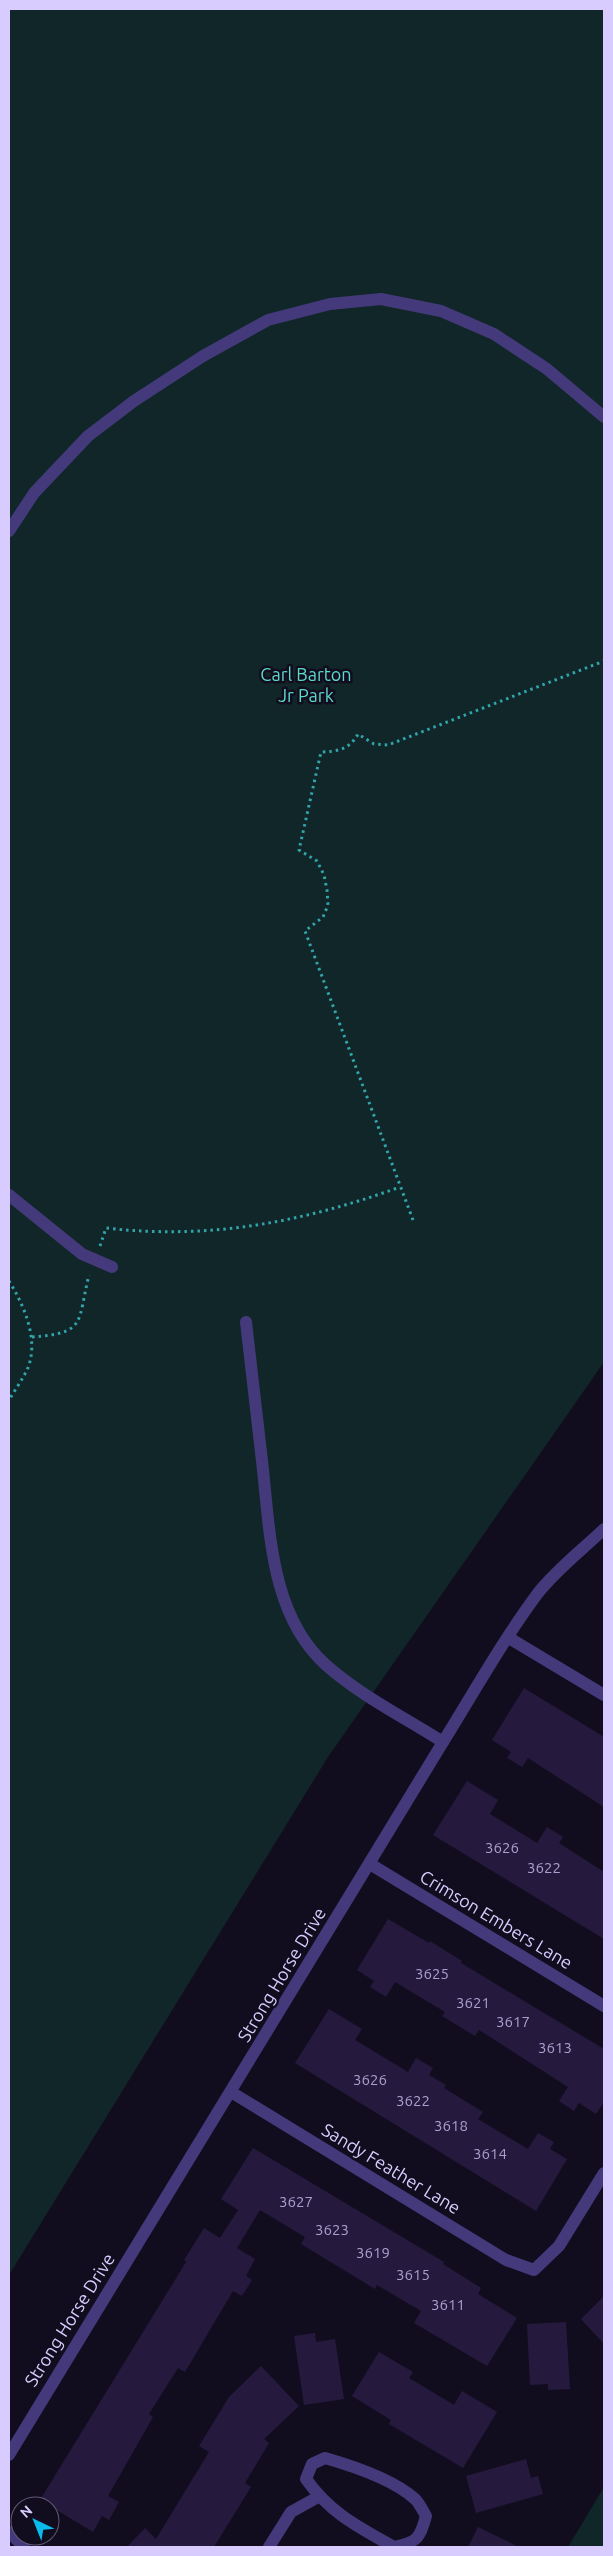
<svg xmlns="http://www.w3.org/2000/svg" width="613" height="2556" font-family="Ubuntu,sans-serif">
	<rect width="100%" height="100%" fill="#120d1e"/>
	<g fill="#102628">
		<path d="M9,9h595v1353l-276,395 -319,518z"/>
		<path d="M604,2487v60h-36z"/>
	</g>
	<g fill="#251a3e">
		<path d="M524,1688l80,49v70l-76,-49 -6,9 -15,-9 4,-6 -19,-12z"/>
		<path d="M467,1781l31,19 -8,14 47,29 10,-16 16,10 -4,6 45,29v67l-171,-104z"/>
		<path d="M388,1919l41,24 1,-2 32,20 -1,2 143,86v53l-8,12 -17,-11 -5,8 -15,-10 9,-14 -89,-57 -4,6 -33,-20 3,-4 -50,-30 -9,15 -16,-10 4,-6 -17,-11z"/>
		<path d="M329,2009l33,20 -7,11 53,32 8,-14 17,10 -4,7 17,10 -2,3 39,24 -5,7 50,30 10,-16 16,9 -4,7 17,10 -31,52 -241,-148z"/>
		<path d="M253,2148l191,114 -1,2 38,24 -3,6 39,24 -30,48 -73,-43 7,-12 -44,-26 -2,4 -74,-45 4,-7 -45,-27 -23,38 18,11 -9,17 6,4 -10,16 -9,-5 -48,81 -7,-4 -29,46 4,3 -45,79 11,6 -10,18 -7,-4 -9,16 -53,-32 146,-238 -2,-2 20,-32 16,10 18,-28 -17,-11z"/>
		<path d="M604,2296v48l-23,-25z"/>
		<path d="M566,2322l4,67 -22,1v-6l-18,1 -3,-61z"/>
		<path d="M315,2333l1,9 19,-3 9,60 -40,6 -10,-69z"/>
		<path d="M379,2352l34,20 -4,6 45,27 8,-14 35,21 -34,56 -74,-44 2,-4 -39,-24z"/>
		<path d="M261,2366l38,40 -35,33 5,4 -24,40 6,4 -37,60h-87l18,-19 11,11 53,-87 -10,-6 30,-49z"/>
		<path d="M526,2459l5,19 7,-2 5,18 -67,19 -10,-37z"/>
		<path d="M478,2527l41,20h-51z"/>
	</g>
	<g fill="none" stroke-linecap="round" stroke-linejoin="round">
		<g stroke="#32a4ab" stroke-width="3" stroke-dasharray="2.5 4" stroke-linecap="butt">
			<path d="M413,1220l-108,-289 18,-14 5,-12 -1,-15 -3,-15 -7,-14 -18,-11 22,-98c17,-1 28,-2 37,-18l16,10 14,1 216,-84"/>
			<path d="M100,1246l6,-18c104,12 197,-6 294,-41"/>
			<path d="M9,1281c15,24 31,60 18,89 -5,10 -12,20 -18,30"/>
			<path d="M32,1337c55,-4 45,-14 57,-62"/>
		</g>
		<g stroke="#443a7b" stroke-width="12">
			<path d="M9,531l25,-38 54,-57 46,-35 69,-45 65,-36 62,-16 51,-5 60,12 53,23 53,35 57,48"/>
			<path d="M9,1195l73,59 30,13"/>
			<path d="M246,1322c5,46 11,93 16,139 8,69 8,154 64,204 35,31 78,52 117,77"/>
			<path d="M509,1638l95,57"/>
			<path d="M370,1864l234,142"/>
			<path d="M231,2092l275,168 28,10 25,-24 45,-73"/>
			<path d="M9,2455l434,-713c31,-50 60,-102 95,-149 19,-24 44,-43 66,-64"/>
			<path d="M325,2458c28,8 69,22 90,41 5,5 8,12 11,17 -6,23 -9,26 -32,31 -36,-20 -64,-34 -88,-68l6,-15z"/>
			<path d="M9,2532l15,15"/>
			<path d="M269,2547l22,-35 27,-15"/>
		</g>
	</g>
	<g text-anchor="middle" stroke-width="5" stroke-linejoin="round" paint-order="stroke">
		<g font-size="15" fill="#aaa0cd">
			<text x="502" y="1853">3626</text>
			<text x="544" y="1873">3622</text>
			<text x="432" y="1979">3625</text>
			<text x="473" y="2008">3621</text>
			<text x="513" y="2027">3617</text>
			<text x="555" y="2053">3613</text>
			<text x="370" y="2085">3626</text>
			<text x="413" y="2106">3622</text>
			<text x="451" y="2131">3618</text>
			<text x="490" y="2159">3614</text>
			<text x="296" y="2207">3627</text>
			<text x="332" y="2235">3623</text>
			<text x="373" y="2258">3619</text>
			<text x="413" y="2280">3615</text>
			<text x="448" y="2310">3611</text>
		</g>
		<g font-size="18" fill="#5bd9c9" stroke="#120d1e">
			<text x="306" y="681">Carl Barton<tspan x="306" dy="21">Jr Park</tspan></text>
		</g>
		<g font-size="18" fill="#d7ccfd" stroke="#120d1e">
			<text transform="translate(496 1920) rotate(31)" y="6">Crimson Embers Lane</text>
			<text transform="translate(282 1975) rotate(-59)" y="6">Strong Horse Drive</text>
			<text transform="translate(391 2169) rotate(31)" y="6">Sandy Feather Lane</text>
			<text transform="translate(70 2320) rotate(-58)" y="6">Strong Horse Drive</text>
		</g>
	</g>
	<rect width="613" height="2556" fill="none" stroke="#d7ccfd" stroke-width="20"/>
	<g transform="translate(35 2521) rotate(317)"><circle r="24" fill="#120d1e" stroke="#615977"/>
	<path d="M0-4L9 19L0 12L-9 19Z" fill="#09baec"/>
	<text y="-8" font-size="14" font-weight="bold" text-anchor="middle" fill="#d7ccfd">N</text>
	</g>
</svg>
